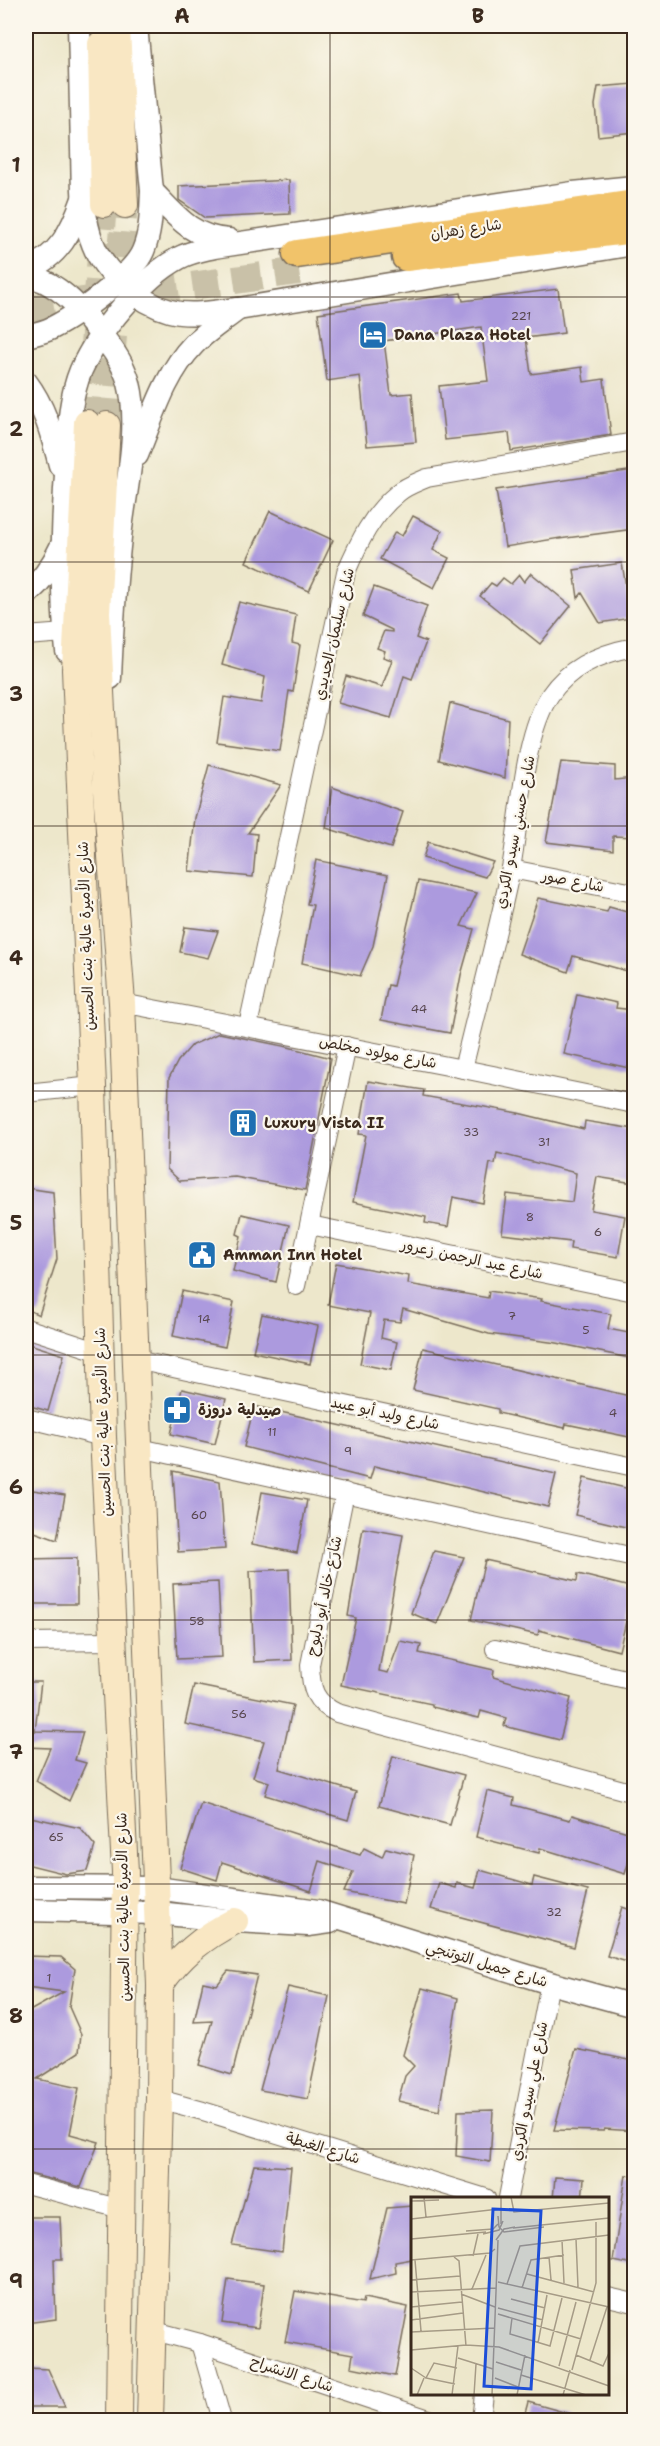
<svg xmlns="http://www.w3.org/2000/svg" width="660" height="2446" font-family="'Shantell Sans','Playpen Sans Arabic',sans-serif">
	<rect width="100%" height="100%" fill="#fbf7ec"/>
	<filter id="ink" filterUnits="userSpaceOnUse"><feTurbulence type="fractalNoise" baseFrequency=".0167" numOctaves="2"/><feDisplacementMap in="SourceGraphic" scale="12" xChannelSelector="R" yChannelSelector="G"/><feConvolveMatrix kernelMatrix="1 2 1 2 8 2 1 2 1" color-interpolation-filters="sRGB"/></filter>
	<filter id="wash" filterUnits="userSpaceOnUse"><feTurbulence type="fractalNoise" baseFrequency=".008" numOctaves="4" result="noise"/><feDisplacementMap in="SourceGraphic" scale="24" xChannelSelector="R" yChannelSelector="G"/><feGaussianBlur stdDeviation="1.35" result="paint"/><feColorMatrix in="noise" values="0 0 0 0 0 0 0 0 0 0 0 0 0 0 0 0 0 1.4 0 .05"/><feComposite in="paint" operator="in"/></filter>
	<g filter="url(#wash)">
		<rect width="100%" height="100%" fill="#ede7cb"/>
		<g id="blocks">
			<g fill="#ac9ade">
				<path d="M634,84v48l-36,4 -3,-31 3,-18z"/>
				<path d="M289,180l1,34 -85,4 -26,-18v-14z"/>
				<path d="M558,289l6,44 -38,5 5,36 51,-7 2,15 20,-3 7,56 -100,16 -2,-18 -64,7 -6,-54 49,-5 -7,-54 -97,14 7,54 21,-2 4,49 -49,4 -7,-70 -33,5 -9,-68 143,-20 2,8z"/>
				<path d="M634,470v59l-75,10 1,-1 -55,9 -9,-57z"/>
				<path d="M270,511l63,29 -24,51 -63,-29z"/>
				<path d="M413,516l29,15 -9,19 16,8 -15,30 -54,-29 15,-27 7,4z"/>
				<path d="M622,563l9,55 -31,5 -18,-30 -4,5 -4,-28z"/>
				<path d="M531,573l40,33 -31,38 -60,-48 11,-13 5,3 7,-8 8,6 8,-9 5,7z"/>
				<path d="M374,587l53,19 -11,32 10,4 -14,37 -8,-3 -13,42 -53,-15 8,-27 36,11 10,-27 -9,-3 2,-6 -8,-3 7,-17 8,1v-2l-29,-14z"/>
				<path d="M239,602l57,13 -4,28 8,2 -7,47 -4,-1 -9,60 -63,-9 7,-45 37,6 4,-26 -43,-12z"/>
				<path d="M450,703l58,16 -3,59 -66,-18z"/>
				<path d="M561,762l54,4v14l19,-2v59l-21,-1v14l-67,-8z"/>
				<path d="M209,765l72,20 -33,48 9,1 -4,43 -64,-6 6,-53z"/>
				<path d="M332,787l71,25 -12,36 -65,-20z"/>
				<path d="M428,842l65,20 -8,15 -62,-19z"/>
				<path d="M316,860l72,15 -15,71 -13,30 -58,-13 11,-58 -6,-1z"/>
				<path d="M418,881l59,12 -16,33 13,3 -13,46 -11,58 -69,-13 7,-35 5,1z"/>
				<path d="M538,898l69,14 2,-5 25,7v59l-61,-17 -5,16 -49,-18z"/>
				<path d="M185,927l33,4 -10,27 -28,-6z"/>
				<path d="M577,994l40,9 -1,5 18,2v59l-70,-15z"/>
				<path d="M219,1033l69,14 43,11 -26,132 -70,-13 -55,4 -13,-12 2,-91 9,-17 14,-16z"/>
				<path d="M368,1081l56,9 -1,6 95,17 66,16 1,-8 49,8v54l-37,-6 -6,33 34,6 -7,41 -48,-8 1,-7 -69,-8 5,-40 65,8 4,-29 -79,-20 -2,11 -5,-1 -7,40 -30,-6 -5,30 -23,-4 1,-6 -73,-15 13,-67 -7,-1z"/>
				<path d="M26,1188l27,4 4,67 -18,56 -13,-6z"/>
				<path d="M242,1214l47,11 -13,57 -43,-11 8,-35 -4,-2z"/>
				<path d="M336,1263l73,13 -1,8 80,14 1,-7 53,8 -1,2 70,13 -3,15 26,5v25l-77,-16 -68,-9 -86,-25 -3,13 -16,-2 -3,18 16,4 -6,28 -31,-6 10,-51 -42,-8z"/>
				<path d="M182,1291l52,11 -9,45 -52,-11z"/>
				<path d="M262,1314l56,12 -8,38 -57,-12z"/>
				<path d="M26,1343l38,12 -16,56 -22,-6z"/>
				<path d="M423,1348l211,49v41l-68,-14 -1,4 -67,-15v-4l-85,-19z"/>
				<path d="M182,1389l44,10 -11,45 -44,-10z"/>
				<path d="M254,1406l302,68 -8,33 -174,-41 -4,13 -126,-32z"/>
				<path d="M173,1471l47,10 5,68 -47,3z"/>
				<path d="M584,1478l50,12v39l-59,-14z"/>
				<path d="M33,1490l32,5 -8,45 -31,-11v-10z"/>
				<path d="M262,1492l45,8 -10,53 -45,-9z"/>
				<path d="M363,1528l40,7 -24,136 9,2 12,-32 21,4 -2,8 75,17 -1,7 78,21 -11,42 -56,-14 2,-8 -25,-7 -2,7 -47,-11v-3l-91,-19 15,-67 -8,-2z"/>
				<path d="M434,1551l30,6 -27,67 -26,-11z"/>
				<path d="M77,1558v46h-51v-45z"/>
				<path d="M485,1560l92,21 1,-7 56,14 -15,63 -80,-21 -1,5 -67,-15z"/>
				<path d="M289,1569l3,91 -38,2 -4,-91z"/>
				<path d="M218,1582l4,75 -45,2 -4,-75z"/>
				<path d="M26,1682h15l-6,49 48,1 -8,28 11,3 -17,38 -33,-20 14,-33 -24,-1v-16h2l-2,-1z"/>
				<path d="M194,1685l99,20 -14,64 77,23 -8,28 -83,-25 4,-13 -16,-5 11,-36 -79,-17z"/>
				<path d="M393,1756l71,19 -14,50 -71,-19z"/>
				<path d="M487,1791l27,7 -1,7 57,15 2,-5 62,19v9l-9,31 -85,-26 -1,5 -63,-16z"/>
				<path d="M201,1803l159,52 4,-7 18,9 4,-9 28,7 -10,49 -60,-12 9,-20 -33,-11 -9,30 -89,-29 -5,18 -37,-12z"/>
				<path d="M26,1816l54,12 15,18 -8,25 -21,3 -40,-10z"/>
				<path d="M480,1870l52,15 2,-8 54,14 -14,56 -143,-38 8,-26 17,5 1,-5 18,5z"/>
				<path d="M622,1907l12,4v53l-27,-8z"/>
				<path d="M26,1956l35,1 14,12 -6,38 12,27 -2,18 -42,27 42,9 -9,46 29,8 -18,45 -55,-14v-160l38,-21 -38,-5z"/>
				<path d="M228,1971l29,4 -25,100 -33,-10 13,-44 -18,1 9,-40 14,3z"/>
				<path d="M288,1987l41,9 -21,103 -48,-9z"/>
				<path d="M422,1988l36,10 -19,113 -41,-10 7,-25 9,-10 -11,-11z"/>
				<path d="M576,2049l58,12v70l-30,-2v2l-50,-1z"/>
				<path d="M493,2110l-3,52 -34,-6 2,-45z"/>
				<path d="M254,2165l37,2 -9,85 -50,-7z"/>
				<path d="M626,2175l8,1v89l-21,-4z"/>
				<path d="M555,2177l29,2 -2,20h-29z"/>
				<path d="M412,2206v53l-17,3 1,11 -26,6 17,-71z"/>
				<path d="M26,2217h34l2,42h-8l2,60 -30,4z"/>
				<path d="M228,2279l36,5 -6,44 -36,-5z"/>
				<path d="M295,2291l68,12 1,-5 44,9 -13,69 -44,-9 2,-13 -68,-12z"/>
				<path d="M26,2368l22,1 17,38h-39z"/>
				<path d="M528,2402l50,14v5h-55z"/>
			</g>
		</g>
	</g>
	<g filter="url(#ink)">
		<use href="#blocks" fill-opacity="0" stroke="#796c5b" stroke-width="1.5"/>
		<g fill="none" stroke-linecap="round" stroke-linejoin="round">
			<g stroke="#c9c1a8" stroke-width="26" stroke-dasharray="26 13" stroke-linecap="butt">
				<path d="M117,297l8,-92"/>
				<path d="M87,423l17,-219"/>
				<path d="M107,425l7,-89"/>
			</g>
			<path stroke="#c9c1a8" stroke-width="28" stroke-dasharray="28 14" stroke-linecap="butt" d="M26,309l273,-38"/>
			<g stroke="#796c5b" stroke-width="20">
				<g id="minor">
					<path d="M26,636l39,-3"/>
					<path d="M511,869l123,24"/>
					<path d="M122,1003l341,66 171,35"/>
					<path d="M248,1026l98,-454c13,-30 26,-58 52,-79 8,-7 20,-11 29,-15l207,-36"/>
					<path d="M463,1069c16,-67 34,-133 48,-201 9,-47 12,-133 39,-173 19,-28 52,-42 84,-48"/>
					<path d="M26,1093l67,-7"/>
					<path d="M310,1225l324,67"/>
					<path d="M296,1286l51,-240"/>
					<path d="M26,1328l74,24"/>
					<path d="M136,1360l498,107"/>
					<path d="M26,1418l77,19"/>
					<path d="M140,1448l494,109"/>
					<path d="M345,1492l-35,173c1,24 4,37 27,48l297,80"/>
					<path d="M26,1642l88,-1"/>
					<path d="M495,1649l139,32"/>
					<path d="M159,2099l44,12 283,87"/>
					<path d="M26,2184l95,25"/>
					<path d="M508,2198l42,-215"/>
					<path d="M608,2297l26,6"/>
					<path d="M151,2330l49,13 232,77"/>
					<path d="M200,2343l22,77"/>
					<path d="M481,2420l3,-26"/>
				</g>
			</g>
			<g stroke="#796c5b" stroke-width="25">
				<g id="tertiary">
					<path d="M79,26c1,41 2,82 3,123 1,31 -1,66 11,95 11,29 47,59 77,67 22,6 46,0 68,-2l396,-65"/>
					<path d="M152,191c24,25 40,47 77,49"/>
					<path d="M26,269c33,-11 46,-39 57,-70"/>
					<path d="M26,276c22,2 45,22 59,39 17,21 37,42 44,68 12,47 -4,107 -9,154 -5,47 -8,94 -10,141"/>
					<path d="M26,336c8,-2 18,-4 26,-8 24,-12 81,-53 91,-77 8,-19 8,-39 9,-60l-16,-165"/>
					<path d="M26,382c19,25 26,53 34,83"/>
					<path d="M137,455c16,-39 28,-81 57,-111 13,-13 30,-24 44,-35"/>
					<path d="M26,595c16,-14 26,-28 35,-48"/>
					<path d="M67,651c-7,-64 -5,-127 0,-191 2,-31 2,-61 14,-90 17,-38 61,-92 98,-112 11,-6 23,-8 35,-11l359,-54 61,-6"/>
					<path d="M26,1887l131,1 161,23 232,72 84,23"/>
					<path d="M26,1910l132,3 77,8 73,4 22,-3"/>
				</g>
			</g>
			<g stroke="#796c5b" stroke-width="28">
				<g id="secondary">
					<path d="M117,26l8,179"/>
					<path d="M101,44l3,160"/>
					<path d="M87,423l-12,247 18,416 10,351 22,435 -6,548"/>
					<path d="M107,425l-10,188 9,177 16,213 38,982 -1,114 -9,321"/>
					<path d="M160,1985c20,-29 43,-48 75,-64"/>
				</g>
			</g>
			<g stroke="#796c5b" stroke-width="31">
				<g id="primary">
					<path d="M297,254l337,-50"/>
					<path d="M406,257l228,-28"/>
				</g>
			</g>
			<use href="#minor" stroke="#fff" stroke-width="18"/>
			<use href="#tertiary" stroke="#fff" stroke-width="22"/>
			<use href="#secondary" stroke="#f9e7c3" stroke-width="26"/>
			<use href="#primary" stroke="#f1c36a" stroke-width="28"/>
		</g>
	</g>
	<path fill="none" stroke="#3b2a1e" stroke-width="1.5" stroke-opacity="0.55" d="M330,26v2394M26,297h608M26,562h608M26,826h608M26,1091h608M26,1355h608M26,1620h608M26,1884h608M26,2149h608"/>
	<defs>
		<g id="hotel-square" transform="scale(1.5)"><rect x="-9" y="-9" width="18" height="18" rx="4" fill="#1f6fb2" stroke="#fbf7ec"/><path d="M-6-4.5h1.5V1H6V5H4.5V3h-9V5H-6ZM-4 0a1.8 1.8 0 1 1 3.6 0ZM.5 0V-2.5h3Q6-2.5 6 0Z" fill="#fff"/></g>
		<g id="building-square" transform="scale(1.5)"><rect x="-9" y="-9" width="18" height="18" rx="4" fill="#1f6fb2" stroke="#fbf7ec"/><path d="M-4-6H4V6H1V3H-1V6H-4ZM-2.5-4.3h1.7v1.8h-1.7ZM.8-4.3h1.7v1.8H.8ZM-2.5-1h1.7V.8h-1.7ZM.8-1h1.7V.8H.8Z" fill="#fff"/></g>
		<g id="civic-square" transform="scale(1.5)"><rect x="-9" y="-9" width="18" height="18" rx="4" fill="#1f6fb2" stroke="#fbf7ec"/><path d="M-.6-6.5H3V-4.5H.6V-3L4-1V1h2V6H-6V1h2V-1L-.6-3ZM-1.2 2.5V6h2.4V2.5Z" fill="#fff"/></g>
		<g id="pharmacy-square" transform="scale(1.5)"><rect x="-9" y="-9" width="18" height="18" rx="4" fill="#1f6fb2" stroke="#fbf7ec"/><path d="M-2-6h4v4h4v4h-4v4h-4v-4h-4v-4h4Z" fill="#fff"/></g>
	</defs>
	<g fill-rule="evenodd">
		<use href="#hotel-square" x="373" y="335"/>
		<use href="#building-square" x="243" y="1123"/>
		<use href="#civic-square" x="202" y="1255"/>
		<use href="#pharmacy-square" x="177" y="1410"/>
	</g>
	<g text-anchor="middle" stroke-width="4.5" stroke-linejoin="round" paint-order="stroke">
		<g font-size="12" fill="#57464e">
			<text x="521" y="320">221</text>
			<text x="419" y="1013">44</text>
			<text x="471" y="1136">33</text>
			<text x="544" y="1146">31</text>
			<text x="530" y="1221">8</text>
			<text x="598" y="1236">6</text>
			<text x="512" y="1320">7</text>
			<text x="204" y="1323">14</text>
			<text x="586" y="1334">5</text>
			<text x="613" y="1417">4</text>
			<text x="272" y="1436">11</text>
			<text x="348" y="1455">9</text>
			<text x="199" y="1519">60</text>
			<text x="197" y="1625">58</text>
			<text x="239" y="1718">56</text>
			<text x="56" y="1841">65</text>
			<text x="554" y="1916">32</text>
			<text x="49" y="1982">1</text>
		</g>
		<g font-size="15" fill="#3b2a1e" stroke="#fbf7ec">
			<text transform="translate(466 229) rotate(-8)" y="5">شارع زهران</text>
			<text transform="translate(334 634) rotate(-77)" y="5">شارع سليمان الحديدي</text>
			<text transform="translate(515 832) rotate(-79)" y="5">شارع حسني سيدو الكردي</text>
			<text transform="translate(573 881) rotate(11)" y="5">شارع صور</text>
			<text transform="translate(86 936) rotate(-92)" y="5">شارع الأميرة عالية بنت الحسين</text>
			<text transform="translate(378 1052) rotate(11)" y="5">شارع مولود مخلص</text>
			<text transform="translate(472 1259) rotate(12)" y="5">شارع عبد الرحمن زعرور</text>
			<text transform="translate(385 1413) rotate(12)" y="5">شارع وليد أبو عبيد</text>
			<text transform="translate(103 1422) rotate(-92)" y="5">شارع الأميرة عالية بنت الحسين</text>
			<text transform="translate(324 1596) rotate(-78)" y="5">شارع خالد أبو دلبوح</text>
			<text transform="translate(123 1907) rotate(-91)" y="5">شارع الأميرة عالية بنت الحسين</text>
			<text transform="translate(487 1964) rotate(17)" y="5">شارع جميل التوتنجي</text>
			<text transform="translate(529 2091) rotate(-79)" y="5">شارع علي سيدو الكردي</text>
			<text transform="translate(323 2148) rotate(17)" y="5">شارع الغبطة</text>
			<text transform="translate(292 2374) rotate(18)" y="5">شارع الانشراح</text>
		</g>
		<g font-size="15" font-weight="bold" fill="#3b2a1e" stroke="#fbf7ec" text-anchor="start">
			<text x="394" y="340">Dana Plaza Hotel</text>
			<text x="264" y="1128">Luxury Vista II</text>
			<text x="223" y="1260">Amman Inn Hotel</text>
			<text x="198" y="1415">صيدلية دروزة</text>
		</g>
	</g>
	<g transform="translate(411 2197)">
		<rect width="198" height="198" fill="#ede7cb"/>
		<path fill="none" stroke="#a69b86" stroke-width="1.5" d="M13,0l2,20M100,0l3,15 95,-9M0,4l28,-1M87,19l1,11 5,5 40,-5M0,22l88,-10M90,27v-27M102,31l96,-10M55,34l27,-2 5,-5M72,37l16,-4 4,-9M0,42l75,-7M165,42l2,48M85,43l8,-11 11,-2M151,43l2,43M62,59l5,-22M43,60l5,4 7,85M138,60l2,23M0,63l79,-7 5,-4M4,63l6,71M116,77l67,18M0,83l49,-4M87,85l111,25M96,87l13,-38 89,-11M111,91l9,-28 33,-5M61,92l14,-34M0,95l85,-4M50,97l34,13M100,102l34,9M0,110l51,-5M87,111l45,12M87,117l83,25M101,121l-2,16 40,12 12,-48M0,123l52,-7M0,135l84,-4M127,146l9,-48M0,153l55,-5 33,2 110,39M165,158l27,11 6,-13M47,161l35,11M179,163l17,-53M85,165l25,8M148,169l17,-64M0,171l15,10M161,173l24,-87v-61M110,178l65,20M84,181l23,9M44,187l-29,-6 8,-15 23,5M6,198l7,-17M41,198l6,-49M63,198l2,-31M81,198l6,-155M106,198l8,-40M152,198l7,-25"/>
		<path fill="#1d4ed8" fill-opacity="0.15" stroke="#1d4ed8" stroke-width="3" d="M82,12l48,2 -10,178 -47,-3z"/>
		<rect width="198" height="198" fill="none" stroke="#3b2a1e" stroke-width="3"/>
	</g>
	<rect width="660" height="2446" fill="none" stroke="#fbf7ec" stroke-width="66"/>
	<rect x="33" y="33" width="594" height="2380" fill="none" stroke="#3b2a1e" stroke-width="2"/>
	<g font-size="20" text-anchor="middle" font-weight="bold" fill="#3b2a1e">
		<text x="182" y="23">A</text>
		<text x="478" y="23">B</text>
		<text x="16" y="172">1</text>
		<text x="16" y="436">2</text>
		<text x="16" y="701">3</text>
		<text x="16" y="965">4</text>
		<text x="16" y="1230">5</text>
		<text x="16" y="1494">6</text>
		<text x="16" y="1759">7</text>
		<text x="16" y="2023">8</text>
		<text x="16" y="2288">9</text>
	</g>
</svg>
